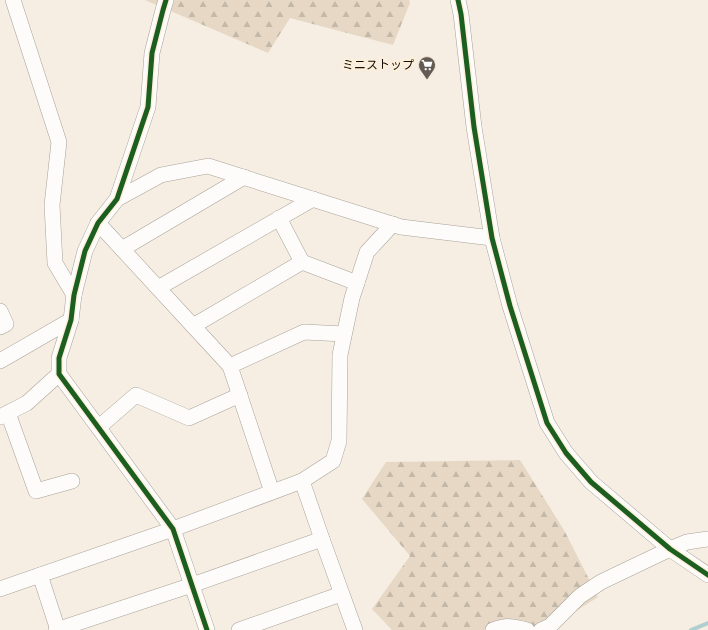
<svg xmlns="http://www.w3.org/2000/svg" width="708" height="630" font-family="Roboto,'Noto Sans JP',sans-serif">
	<defs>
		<pattern id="forest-firs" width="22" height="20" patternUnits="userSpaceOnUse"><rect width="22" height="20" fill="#e6d8c5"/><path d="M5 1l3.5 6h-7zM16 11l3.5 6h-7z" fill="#c4b8a8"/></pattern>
	</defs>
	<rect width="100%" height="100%" fill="#f6eee2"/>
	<g fill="url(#forest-firs)">
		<path d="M145,0h264l1,3 -17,42 -103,-27 -22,35z"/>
		<path d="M520,460l44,70 34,67 -39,25 -25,8h-142l-20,-21 38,-53 -48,-57 24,-37z"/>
	</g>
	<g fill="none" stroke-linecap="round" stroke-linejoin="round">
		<path stroke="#b1cfd1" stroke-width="4" d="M691,630l17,-7"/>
		<g stroke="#a8a299" stroke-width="16">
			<g id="minor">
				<path d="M13,0l46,142 -7,63 3,58 19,32"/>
				<path d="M166,0l-3,10 -11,43 -4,54 -31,92 -19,24 -13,28 -11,44 -3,25 -12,38v16l114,155 34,101"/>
				<path d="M458,0l3,14 13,113 18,111 18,68 37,117 19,30 25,29 79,67 38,26"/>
				<path d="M117,199l44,-24 47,-9 193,61 91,11"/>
				<path d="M279,218l23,44 55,21"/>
				<path d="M98,223l132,143 42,126"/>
				<path d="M122,249l122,-72"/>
				<path d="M158,288l155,-89"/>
				<path d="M0,311l6,13 -6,3"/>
				<path d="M193,326l109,-64"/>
				<path d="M0,361l71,-41"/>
				<path d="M230,366l74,-34 40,2"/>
				<path d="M8,413l28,78 36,-10"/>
				<path d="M0,417l27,-14 32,-29"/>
				<path d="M99,427l37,-32 53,23 51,-23"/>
				<path d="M302,481l20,58 33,91"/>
				<path d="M40,575l18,55"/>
				<path d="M0,589l173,-60 129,-48 31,-20 6,-20 1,-86 12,-57 15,-46 26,-28"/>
				<path d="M56,630l136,-45 130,-46"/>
				<path d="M239,630l102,-36"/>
				<path d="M493,630c13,-5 20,-4 34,0"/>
				<path d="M541,630l9,-4 30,-30 21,-14 69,-33 17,-7 21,-3"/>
			</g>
		</g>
		<use href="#minor" stroke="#fefcfb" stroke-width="15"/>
		<g stroke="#feefda" stroke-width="8">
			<g id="cycleway">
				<path d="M166,0l-3,10 -11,43 -4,54 -31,92 -19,24 -13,28 -11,44 -3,25 -12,38v16l114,155 34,101"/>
				<path d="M458,0l3,14 13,113 18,111 18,68 37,117 19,30 25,29 79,67 38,26"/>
			</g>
		</g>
		<use href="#cycleway" stroke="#1b5e20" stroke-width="5"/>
	</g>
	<defs>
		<g id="supermarket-pin" transform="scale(0.9)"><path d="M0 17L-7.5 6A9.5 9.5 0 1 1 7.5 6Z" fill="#625c54" stroke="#feefda"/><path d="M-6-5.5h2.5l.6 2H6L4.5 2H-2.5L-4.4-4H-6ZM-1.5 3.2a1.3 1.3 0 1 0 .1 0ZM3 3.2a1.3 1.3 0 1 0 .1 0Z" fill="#fff"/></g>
	</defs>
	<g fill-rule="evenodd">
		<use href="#supermarket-pin" x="427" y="65"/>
	</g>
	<g text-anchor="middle" stroke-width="4" stroke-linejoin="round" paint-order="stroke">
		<g font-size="12" fill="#130e07" stroke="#feefda" text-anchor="end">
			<text x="414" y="69">ミニストップ</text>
		</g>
	</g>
</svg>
